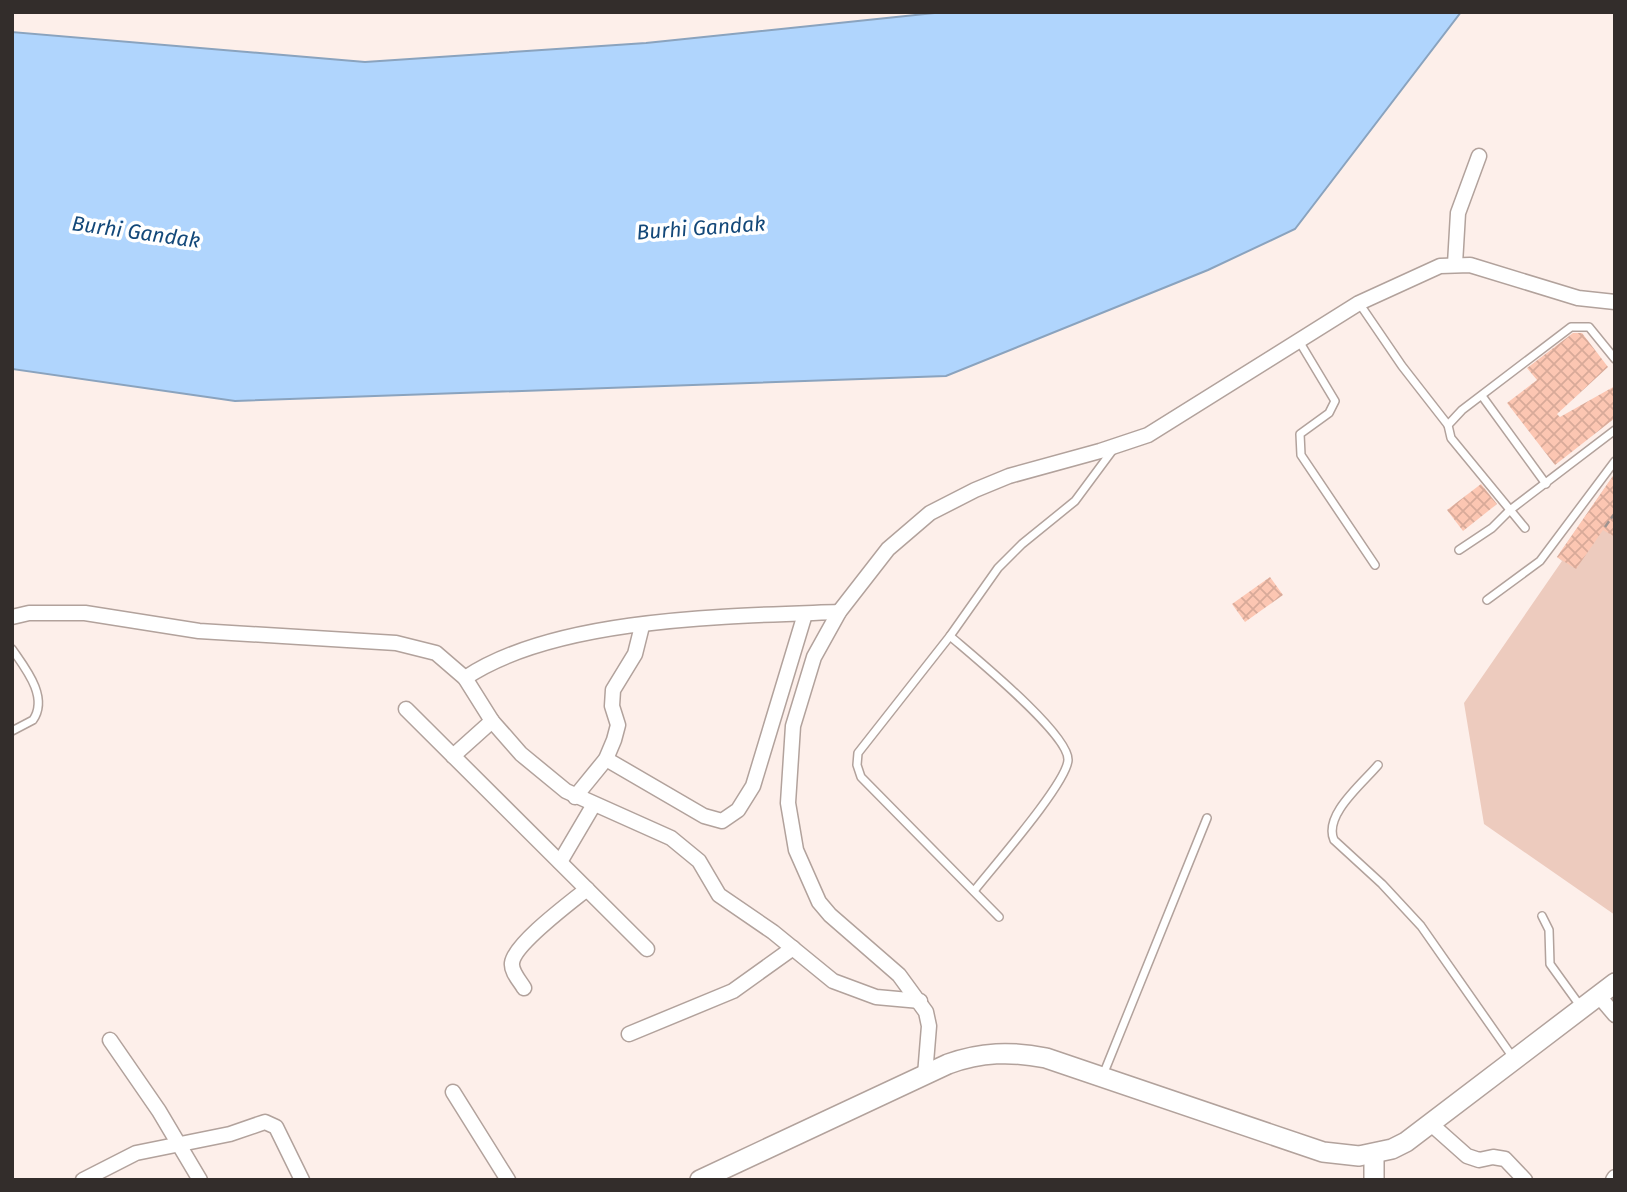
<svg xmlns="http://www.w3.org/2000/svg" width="1627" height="1192" font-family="'Fira Sans',sans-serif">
	<defs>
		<pattern id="building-cross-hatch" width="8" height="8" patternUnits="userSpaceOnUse" patternTransform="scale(1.75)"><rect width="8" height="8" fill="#fcc6b2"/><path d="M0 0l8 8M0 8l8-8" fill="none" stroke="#d8aa99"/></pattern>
	</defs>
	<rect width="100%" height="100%" fill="#fdefea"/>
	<path fill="#edcbbe" d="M1615,473v442l-131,-91 -20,-121 98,-142 -5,-4z"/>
	<path fill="#b0d5fd" stroke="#8aa3be" stroke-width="2" d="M944,12h517l-166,217 -87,41 -262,106 -711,25 -223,-32v-337l353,30 281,-19z"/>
	<g fill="url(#building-cross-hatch)">
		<path d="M1573,333h9l26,34 -51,47 3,3 55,-31v32l-60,47 -48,-62 30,-23 -10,-12z"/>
		<path d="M1615,473v64l-12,-7 -27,39 -19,-12z"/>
		<path d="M1481,484l16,20 -34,27 -16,-21z"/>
		<path d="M1270,577l13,18 -38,27 -13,-18z"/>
	</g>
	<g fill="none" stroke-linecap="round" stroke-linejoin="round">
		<g stroke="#b2a29c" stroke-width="10">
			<g id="lane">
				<path d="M1359,303l43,63 46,59"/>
				<path d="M1299,341l36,60 -6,12 -29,21 1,21 74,110"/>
				<path d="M1482,396l64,88"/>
				<path d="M1525,528l-74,-90 -3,-13 14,-15 109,-83h18l26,32"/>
				<path d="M1459,550l33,-22 18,-18 105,-80"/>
				<path d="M1487,600l53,-39 75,-100"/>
				<path d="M950,636c23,20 119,98 118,124 -1,23 -76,108 -94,131"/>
				<path d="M12,649c13,19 37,48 21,71l-21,11"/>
				<path d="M1378,765c-15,18 -55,50 -44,75l48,44 39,42 93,133"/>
				<path d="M1542,916l7,14 1,34 31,43"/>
				<path d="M999,917l-138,-140 -4,-12 1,-12 92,-117 48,-68 24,-24 53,-43 40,-54"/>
				<path d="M1103,1075l104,-257"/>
			</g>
		</g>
		<g stroke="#b2a29c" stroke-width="17">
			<g id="street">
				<path d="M1455,264l3,-51 21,-57"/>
				<path d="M12,617l17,-4h56l114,18 197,12 40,10 29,25 27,43 29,33 45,37 105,47 28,23 20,34 54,37 60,49 43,16 44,4"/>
				<path d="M465,678c91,-61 265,-62 374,-66"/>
				<path d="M406,709l241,240"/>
				<path d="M453,756l39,-35"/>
				<path d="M606,759l98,57 18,5 16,-11 15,-24 52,-172"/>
				<path d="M575,797l31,-38 8,-19 4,-15 -6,-19 1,-16 22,-36 7,-28"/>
				<path d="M560,862l33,-56"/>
				<path d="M524,988c-4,-7 -13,-16 -12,-25 2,-19 59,-61 75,-74"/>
				<path d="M1598,995l17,20"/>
				<path d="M629,1034l104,-43 60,-43"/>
				<path d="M110,1040l49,71 41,69"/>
				<path d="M925,1075l4,-49 -3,-14 -27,-37 -69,-60 -11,-13 -23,-52 -8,-47 5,-77 21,-69 25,-45 49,-63 42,-36 45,-23 34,-14 91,-25 48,-16 211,-132 81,-37 30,-1 108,33 37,4"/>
				<path d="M453,1092l55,88"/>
				<path d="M1431,1124l36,32 12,4 14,-3 12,2 20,21"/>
				<path d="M83,1180l53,-27 94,-19 35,-12 11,5 26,53"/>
				<path d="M1613,1180l2,-3"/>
			</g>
		</g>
		<g stroke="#b2a29c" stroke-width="22">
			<g id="secondary">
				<path d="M1374,1154v26"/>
				<path d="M700,1180l248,-116c33,-12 63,-13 98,-6l277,94 36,4 33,-7 14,-7 209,-159"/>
			</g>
		</g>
		<path stroke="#9d9390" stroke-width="2.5" stroke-dasharray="7 3.5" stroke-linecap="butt" d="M1605,527l10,-14"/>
		<use href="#lane" stroke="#fff" stroke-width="7"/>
		<use href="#street" stroke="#fff" stroke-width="14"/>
		<use href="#secondary" stroke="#fff" stroke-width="19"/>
	</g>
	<g text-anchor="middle" stroke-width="7" stroke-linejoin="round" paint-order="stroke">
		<g font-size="21" font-style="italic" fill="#134879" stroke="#fff">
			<text transform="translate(701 228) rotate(-4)" y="7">Burhi Gandak</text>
			<text transform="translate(136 232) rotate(8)" y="7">Burhi Gandak</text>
		</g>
	</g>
	<rect width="1627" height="1192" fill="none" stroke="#332d2b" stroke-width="28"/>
</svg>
